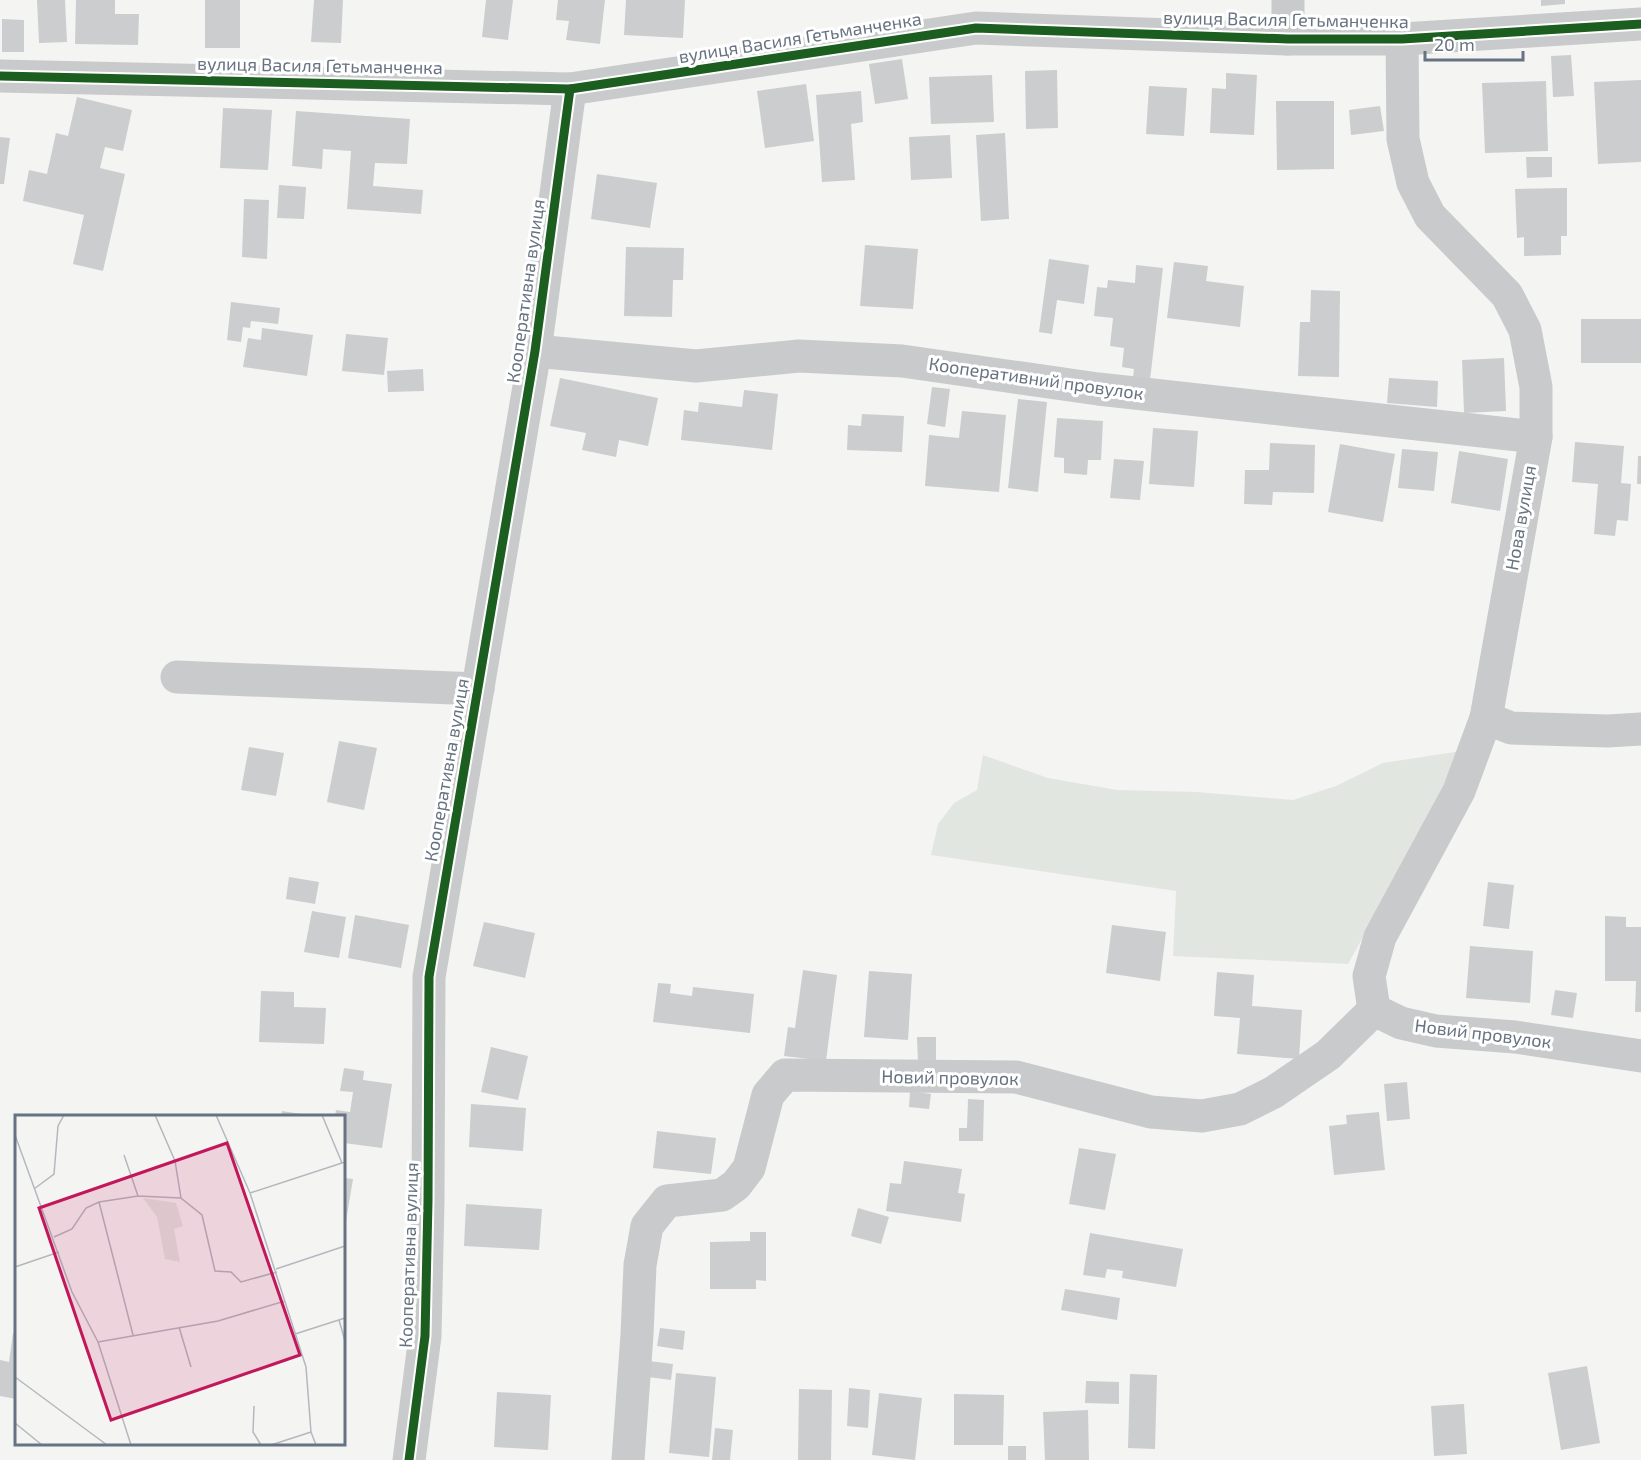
<svg xmlns="http://www.w3.org/2000/svg" width="1641" height="1460" font-family="'Exo 2',sans-serif">
	<rect width="100%" height="100%" fill="#f4f4f3"/>
	<path fill="#e2e6e1" d="M1461,751l-82,158 -31,55 -175,-8 3,-65 -245,-36 7,-31 16,-21 23,-13 6,-35 65,23 69,12 79,2 97,8 43,-14 47,-23z"/>
	<g fill="#cccdce">
		<path d="M37,0h28l2,42 -28,1z"/>
		<path d="M76,0h39v14h24l-1,31 -63,-1z"/>
		<rect x="205" y="0" width="35" height="48"/>
		<path d="M314,0h29l-2,43 -30,-1z"/>
		<path d="M486,0h27l-5,40 -26,-3z"/>
		<path d="M558,0h47l-5,44 -34,-4 3,-19 -13,-1z"/>
		<path d="M626,0h59l-2,38 -59,-3z"/>
		<path d="M1541,0h24v4l-24,2z"/>
		<path d="M2,19l22,1v32h-22z"/>
		<path d="M1571,55l3,41 -21,1 -2,-41z"/>
		<path d="M902,59l6,40 -33,5 -6,-40z"/>
		<path d="M1057,70l1,58 -32,1 -1,-58z"/>
		<path d="M1226,73l31,2 -3,60 -44,-2 2,-45 14,1z"/>
		<path d="M992,75l2,47 -63,2 -2,-47z"/>
		<path d="M1641,80v82l-43,2 -4,-82z"/>
		<path d="M1546,81l2,70 -63,2 -3,-70z"/>
		<path d="M806,84l8,57 -49,7 -8,-57z"/>
		<path d="M1149,86l38,2 -3,48 -38,-2z"/>
		<path d="M861,91l2,31 -12,2 4,56 -33,2 -6,-87z"/>
		<path d="M77,97l55,13 -9,41 -18,-4 -5,21 25,6 -22,97 -30,-7 11,-49 -61,-14 6,-31 18,4 9,-41 12,3z"/>
		<path d="M1276,101h58v68l-57,1z"/>
		<path d="M1380,106l4,25 -33,4 -2,-25z"/>
		<path d="M223,108l49,2 -4,60 -48,-2z"/>
		<path d="M296,111l114,8 -3,45 -32,-1 -2,23 50,4 -2,24 -74,-5 4,-58 -28,-2 -1,20 -30,-3z"/>
		<path d="M1005,133l4,86 -28,2 -5,-86z"/>
		<path d="M950,135l2,43 -41,2 -2,-43z"/>
		<path d="M0,137l10,1 -6,46h-4z"/>
		<path d="M1526,157h26v20l-25,1z"/>
		<path d="M597,174l60,9 -7,45 -59,-9z"/>
		<path d="M279,185l27,2 -2,32 -27,-1z"/>
		<path d="M1567,188v48h-6v19l-37,1v-19l-7,1 -2,-49z"/>
		<path d="M244,199l25,1 -2,59 -25,-2z"/>
		<path d="M865,245l53,4 -5,60 -53,-3z"/>
		<path d="M626,247l58,1 -1,32h-10l-1,37 -48,-1z"/>
		<path d="M1049,259l40,6 -5,39 -27,-4 -5,34 -13,-2z"/>
		<path d="M1174,262l34,4 -2,15 38,5 -4,41 -73,-9z"/>
		<path d="M1136,265l27,3 -13,112 -17,-2 1,-9 -12,-2 2,-19 -14,-2 3,-28 -19,-2 3,-29 10,1 1,-8 27,3z"/>
		<path d="M1311,290l29,1 -1,86 -41,-1 2,-54h10z"/>
		<path d="M231,302l49,6 -2,16 -27,-3 -1,7 -7,-1 -2,15 -14,-2z"/>
		<rect x="1581" y="319" width="60" height="44"/>
		<path d="M262,328l51,7 -6,41 -64,-9 5,-29 13,2z"/>
		<path d="M346,334l42,4 -4,37 -42,-4z"/>
		<path d="M1504,358l2,53 -42,2 -2,-53z"/>
		<path d="M423,369l1,22 -36,1 -1,-21z"/>
		<path d="M560,378l98,20 -10,48 -29,-6 -3,17 -34,-7 4,-17 -36,-7z"/>
		<path d="M1389,378l49,3 -1,26 -50,-4z"/>
		<path d="M932,387l18,2 -5,38 -18,-3z"/>
		<path d="M744,390l34,4 -6,56 -91,-10 3,-30 14,2 1,-10 43,5z"/>
		<path d="M1018,399l29,3 -9,90 -30,-4z"/>
		<path d="M962,411l44,4 -7,77 -74,-6 4,-51 30,3z"/>
		<path d="M862,414l42,2 -2,36 -55,-2 1,-25 13,1z"/>
		<path d="M1057,418l46,3 -2,39h-13l-1,15 -23,-2v-15l-10,-1z"/>
		<path d="M1153,428l45,3 -4,56 -45,-3z"/>
		<path d="M1575,442l49,4 -3,37 10,1 -3,37 -11,-1 -2,16 -21,-2 4,-50 -26,-2z"/>
		<path d="M1270,443l45,2 -1,48 -41,-1 -1,13 -28,-1 1,-34h24z"/>
		<path d="M1340,444l55,10 -12,68 -55,-10z"/>
		<path d="M1402,449l36,3 -4,39 -36,-3z"/>
		<path d="M1459,451l49,8 -8,52 -49,-8z"/>
		<path d="M1638,456h3v28h-4z"/>
		<path d="M1114,459l30,2 -4,39 -30,-2z"/>
		<path d="M339,741l38,7 -13,62 -37,-8z"/>
		<path d="M249,747l35,6 -8,43 -35,-6z"/>
		<path d="M289,877l30,5 -4,22 -29,-5z"/>
		<path d="M1488,882l26,3 -5,44 -26,-3z"/>
		<path d="M312,911l34,6 -7,41 -35,-6z"/>
		<path d="M355,915l54,10 -8,43 -53,-10z"/>
		<path d="M1605,916l21,1v10h15v85h-6l1,-31h-31z"/>
		<path d="M484,922l51,11 -10,45 -52,-12z"/>
		<path d="M1112,925l54,7 -6,49 -54,-8z"/>
		<path d="M1470,946l63,5 -3,52 -64,-5z"/>
		<path d="M803,970l34,5 -11,86 -42,-5 4,-29 7,1z"/>
		<path d="M869,971l43,3 -4,66 -44,-3z"/>
		<path d="M1217,972l37,3 -2,31 50,4 -3,49 -62,-5 3,-36 -26,-2z"/>
		<path d="M658,983l13,1 -1,9 22,3 1,-9 61,7 -4,39 -97,-11z"/>
		<path d="M1555,990l22,3 -4,25 -22,-3z"/>
		<path d="M261,991l33,1v15l32,1 -2,36 -65,-2z"/>
		<path d="M917,1037h19v26h-18z"/>
		<path d="M491,1047l37,9 -10,44 -37,-8z"/>
		<path d="M344,1068l20,3 -1,9 29,4 -10,64 -38,-5v-27h-9l1,-6 14,2 3,-20 -13,-1z"/>
		<path d="M1407,1082l3,37 -23,2 -3,-37z"/>
		<path d="M910,1091l21,3 -2,15 -20,-2z"/>
		<path d="M968,1099l16,1 -1,41h-24v-13h8z"/>
		<path d="M471,1104l55,4 -3,43 -54,-4z"/>
		<path d="M282,1111l26,4v1h-27z"/>
		<path d="M1379,1112l6,58 -51,5 -5,-49 18,-2 -1,-9z"/>
		<path d="M657,1131l59,7 -5,36 -58,-6z"/>
		<path d="M1079,1148l37,6 -11,56 -36,-6z"/>
		<path d="M904,1161l58,8 -4,24 7,1 -4,28 -75,-11 4,-28 11,1z"/>
		<path d="M344,1178l9,1 -8,48h-1z"/>
		<path d="M466,1204l76,5 -3,41 -75,-4z"/>
		<path d="M858,1208l31,9 -8,27 -30,-8z"/>
		<path d="M750,1232h16v49l-10,-1v9h-46v-47l40,-1z"/>
		<path d="M1090,1233l93,16 -7,38 -54,-9 1,-7 -16,-2 -2,9 -22,-3z"/>
		<path d="M1065,1289l55,9 -3,22 -56,-10z"/>
		<path d="M660,1328l25,3 -2,19 -26,-4z"/>
		<path d="M13,1333h3v66l-16,-3v-36l9,2z"/>
		<path d="M649,1361l24,3 -2,16 -23,-3z"/>
		<path d="M1587,1366l13,77 -39,7 -13,-77z"/>
		<path d="M676,1373l40,4 -7,80 -40,-4z"/>
		<path d="M1130,1374l27,1 -2,74 -27,-1z"/>
		<path d="M1086,1381l33,1v22l-34,-1z"/>
		<path d="M849,1388l21,2 -2,38 -21,-2z"/>
		<path d="M799,1389l33,1 -1,70h-33z"/>
		<path d="M497,1392l54,3 -3,55 -54,-3z"/>
		<path d="M879,1393l43,5 -7,62 -43,-5z"/>
		<path d="M954,1394l50,1 -1,50h-49z"/>
		<path d="M1464,1404l3,50 -33,2 -3,-50z"/>
		<path d="M1088,1410l1,50h-44l-2,-48z"/>
		<path d="M715,1428l18,2 -3,30h-18z"/>
		<rect x="1008" y="1446" width="18" height="14"/>
	</g>
	<g fill="none" stroke-linecap="round" stroke-linejoin="round">
		<g stroke="#c9cacb" stroke-width="33">
			<path d="M1288,39v-39"/>
			<path d="M0,76l570,13 406,-61 312,11h114l239,-15"/>
			<path d="M535,351l161,15 103,-10 103,5 196,28 438,48"/>
			<path d="M177,677l301,12"/>
			<path d="M1486,718l25,10 97,3 33,-2"/>
			<path d="M1374,1010l-5,-34 11,-39 79,-146 27,-73 50,-281v-50l-11,-57 -18,-35 -77,-79 -17,-33 -10,-44 -1,-100"/>
			<path d="M409,1460l16,-124 3,-135 1,-224 106,-626 35,-262"/>
			<path d="M628,1460l9,-125 3,-70 7,-39 20,-25 55,-6 14,-10 13,-17 19,-73 17,-20 231,2 135,35 51,4 38,-7 34,-17 54,-37 46,-45 27,13 35,8 79,6 126,19"/>
		</g>
		<g stroke="#fff" stroke-width="13">
			<g id="cycleway">
				<path d="M0,76l570,13 406,-61 312,11h114l239,-15"/>
				<path d="M409,1460l16,-124 3,-135 1,-224 106,-626 35,-262"/>
			</g>
		</g>
		<use href="#cycleway" stroke="#1b5e20" stroke-width="9"/>
	</g>
	<g text-anchor="middle" stroke-width="6" stroke-linejoin="round" paint-order="stroke">
		<g font-size="18" fill="#677381" stroke="#fff">
			<text transform="translate(1286 20) rotate(1)" y="6">вулиця Василя Гетьманченка</text>
			<text transform="translate(800 38) rotate(-9)" y="6">вулиця Василя Гетьманченка</text>
			<text transform="translate(320 66) rotate(1)" y="6">вулиця Василя Гетьманченка</text>
			<text transform="translate(526 291) rotate(-82)" y="6">Кооперативна вулиця</text>
			<text transform="translate(1036 379) rotate(8)" y="6">Кооперативний провулок</text>
			<text transform="translate(1521 518) rotate(-80)" y="6">Нова вулиця</text>
			<text transform="translate(447 770) rotate(-80)" y="6">Кооперативна вулиця</text>
			<text transform="translate(1483 1034) rotate(7)" y="6">Новий провулок</text>
			<text transform="translate(950 1078) rotate(1)" y="6">Новий провулок</text>
			<text transform="translate(409 1255) rotate(-88)" y="6">Кооперативна вулиця</text>
		</g>
	</g>
	<g transform="translate(15 1115)">
		<rect width="330" height="330" fill="#f4f4f3"/>
		<path d="M128,83l33,5 7,23 -9,3 6,33 -15,-3 -8,-42z" fill="#e2e6e1"/>
		<path fill="none" stroke="#b4b8be" stroke-width="1.5" d="M140,0l20,46 6,37 21,17 13,56 16,1 10,10 36,-10M201,0l34,78 56,174 5,65 5,13M307,0l20,48M0,20l57,157 26,50 33,103M109,40l14,41M19,74l20,-15 4,-48 6,-11M235,78l95,-31M84,87l34,133M39,122l18,-8 14,-21 13,-6 39,-6 43,2M0,152l44,-15M261,154l69,-23M324,205l6,21M164,212l12,40M280,219l50,-16M83,227l120,-21 67,-20M0,262l92,68M239,291l-1,26 8,13M0,308l27,22M256,330l40,-13"/>
		<path fill="#c2185b" fill-opacity="0.15" stroke="#c2185b" stroke-width="3" d="M212,28l73,212 -189,65 -72,-212z"/>
		<rect width="330" height="330" fill="none" stroke="#677381" stroke-width="3"/>
	</g>
	<path d="M1425 51v9h98v-9" fill="none" stroke="#677381" stroke-width="3"/>
	<text x="1434" y="51" font-size="18" fill="#677381" stroke="#ffffff" stroke-width="4.5" paint-order="stroke">20 m</text>
</svg>
